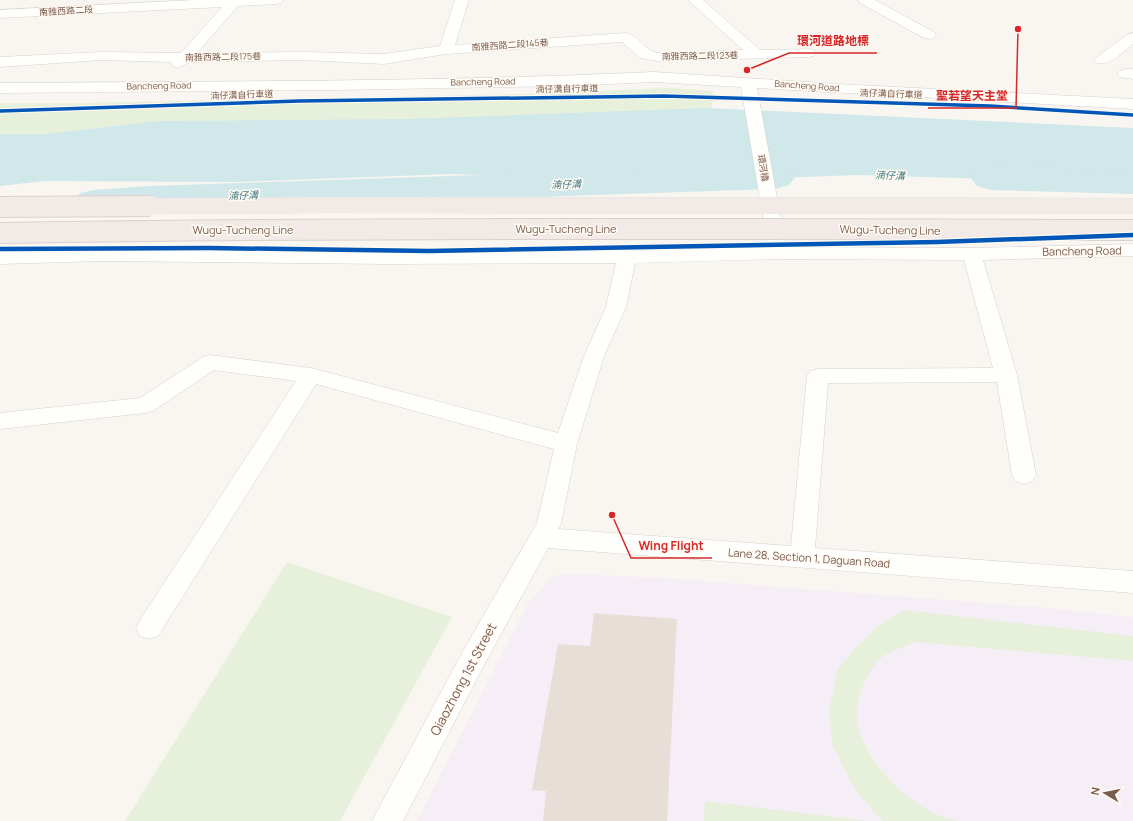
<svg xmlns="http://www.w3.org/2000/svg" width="1133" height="821" font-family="Manrope,'Noto Sans TC',sans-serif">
	<rect width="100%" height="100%" fill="#f9f5f0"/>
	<path fill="#f6eef6" d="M562,573l114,6 360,28 97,10v204h-716l111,-218 23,-25z"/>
	<g fill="#e7f0db">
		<path d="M671,88l43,3 -3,20 -711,29v-37h82l440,-9z"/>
		<path d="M287,562l165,55 -112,204h-215z"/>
		<path d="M904,610l229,26v25l-217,-19c-12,5 -29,9 -38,19 -15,15 -26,48 -19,68 11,40 60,88 102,92h-79l-27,-31 -23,-46 -3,-35 9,-40 17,-21 23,-22z"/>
		<path d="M705,801l163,20h-164z"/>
	</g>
	<path fill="#d0e8ea" d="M707,108l426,20v53l-139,-2 -137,-4 -139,5 -110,-1 -156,-5 -216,8 -191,-1 -45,5v-52h46l112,-13 252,-2z"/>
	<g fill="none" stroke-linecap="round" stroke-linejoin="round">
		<g fill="#d0e8ea" fill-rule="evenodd">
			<path d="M775,165l14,4 6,8 -6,8 -14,4 -626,21 -55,4 -14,-3 -6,-9 6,-9 14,-3 55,-4z"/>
			<path d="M991,166l142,4v24l-142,-4 -14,-4 -6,-8 6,-8z"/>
		</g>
	</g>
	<path fill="#e6ded7" d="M594,613l83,6 -10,202h-124l3,-30 -14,-1 26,-146 32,2z"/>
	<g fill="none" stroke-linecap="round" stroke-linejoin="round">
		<g stroke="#d7d1cb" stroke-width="1">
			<g id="minor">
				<path d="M194,0h89l-2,3 -5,1 -38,2 -41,47 107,-1 80,2 56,-8 15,-46h14l-14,45 171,-12c13,3 18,17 31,20l86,-3 -55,-50h15l57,50 49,-1 5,1 2,3 -2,3 -5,1 -152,4 -17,-3 -18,-16 -176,12 -62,10 -80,-4 -115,2 -11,6 -5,-2 -2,-4 -70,-2 -101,7v-10l101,-5 80,1 41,-46 -222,11v-8z"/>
				<path d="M858,0h17l59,32 2,3 -2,3 -5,1 -5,-1 -64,-35z"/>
				<path d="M1133,33v11c-10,8 -23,22 -36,19l-3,-3 3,-3 31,-23z"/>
				<path d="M1125,69h8v10l-13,-2 -3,-3 3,-3z"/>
				<path d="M654,72l184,12 295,15v10l-376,-21 29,159 186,1 161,-4v12l-150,4 34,115 19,100 -4,6 -8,3 -8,-3 -4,-6 -15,-93 -169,1 -13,165 318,23v22l-585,-45 -65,119 -80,154h-31l91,-170 74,-128 17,-74 -238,-65 -158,252 -9,3 -9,-3 -4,-8 4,-8 156,-239 -82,-11 -61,41 -8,2 -145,16v-16l140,-15 63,-41 7,-2 101,13 247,65 26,-77 22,-49 10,-44 -229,1 -284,-3 -103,3v-12l103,-3 284,3 240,-1 141,-4 -27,-160 -87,-5 -91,4 -227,4 -336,3v-10c218,-2 436,-1 654,-11zM778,259l186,1 29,108 -175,1 -8,2 -3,5 -16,170 -233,-17 3,-5 16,-80 27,-88 22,-49 9,-44z"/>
			</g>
		</g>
		<use href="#minor" fill="#fefefd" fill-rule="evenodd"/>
		<g stroke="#dad1cc" stroke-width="16" stroke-linecap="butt">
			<path id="highway-bridge-far1" d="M0,207l323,-2 810,1"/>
		</g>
		<g stroke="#dad1cc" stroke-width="22" stroke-linecap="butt">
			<g id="highway-bridge">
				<path d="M0,207l150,-1"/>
				<path d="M0,233c378,-6 755,-4 1133,-3"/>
			</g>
		</g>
		<use href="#highway-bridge-far1" stroke="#f2eae7" stroke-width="16"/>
		<use href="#highway-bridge" stroke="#f2eae7" stroke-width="20"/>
		<g stroke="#fffaf3" stroke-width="5.5">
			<path id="cycleway-far1" d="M0,111l299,-10 365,-5 326,10 143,9"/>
		</g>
		<g stroke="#fffaf3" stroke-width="7">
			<path id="cycleway" d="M0,249l209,-1 220,3 508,-9 196,-7"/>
		</g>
		<use href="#cycleway-far1" stroke="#0057b8" stroke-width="3.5"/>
		<use href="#cycleway" stroke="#0057b8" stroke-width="4.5"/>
	</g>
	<g text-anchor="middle" stroke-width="3" stroke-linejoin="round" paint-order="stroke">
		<g font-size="9" fill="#7a5c4d" stroke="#fffaf3">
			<text transform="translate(66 11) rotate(-3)" y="3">南雅西路二段</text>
			<text transform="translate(510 45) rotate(-4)" y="3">南雅西路二段145巷</text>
			<text transform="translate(700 56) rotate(-1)" y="3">南雅西路二段123巷</text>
			<text transform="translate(223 57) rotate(-1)" y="3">南雅西路二段175巷</text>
			<text transform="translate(483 82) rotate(-1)" y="3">Bancheng Road</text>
			<text transform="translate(159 86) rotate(-1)" y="3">Bancheng Road</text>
			<text transform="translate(807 86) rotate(4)" y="3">Bancheng Road</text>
			<text transform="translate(567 89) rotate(-1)" y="3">湳仔溝自行車道</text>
			<text transform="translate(891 94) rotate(2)" y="3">湳仔溝自行車道</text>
			<text transform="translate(242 95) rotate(-2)" y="3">湳仔溝自行車道</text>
			<text transform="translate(763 168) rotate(80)" y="3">環河橋</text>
		</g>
		<g font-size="10" font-style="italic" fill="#437c86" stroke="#fffaf3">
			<text transform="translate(890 175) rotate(2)" y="4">湳仔溝</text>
			<text transform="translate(566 184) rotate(-2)" y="4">湳仔溝</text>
			<text transform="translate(243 195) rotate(-2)" y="4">湳仔溝</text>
		</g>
		<g font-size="11" fill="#7a5c4d" stroke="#fffaf3">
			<text x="566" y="233">Wugu-Tucheng Line</text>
			<text x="243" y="234">Wugu-Tucheng Line</text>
			<text transform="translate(890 230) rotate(1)" y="4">Wugu-Tucheng Line</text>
			<text transform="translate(1082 251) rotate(-1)" y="4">Bancheng Road</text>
			<text transform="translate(809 558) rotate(4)" y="4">Lane 28, Section 1, Daguan Road</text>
		</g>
		<g font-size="13" fill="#7a5c4d" stroke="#fffaf3">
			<text transform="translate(463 679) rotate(-62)" y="5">Qiaozhong 1st Street</text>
		</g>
	</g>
	<path fill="none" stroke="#d62828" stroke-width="1.5" d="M747 70L789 53H877M1018 29L1016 108H928M612 515L631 558H712"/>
	<g fill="#d62828" stroke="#fffaf3" stroke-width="1.5">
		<circle cx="747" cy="70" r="4"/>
		<circle cx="1018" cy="29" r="4"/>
		<circle cx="612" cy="515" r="4"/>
	</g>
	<g font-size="12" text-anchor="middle" font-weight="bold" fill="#d62828" stroke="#fffaf3" stroke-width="3" stroke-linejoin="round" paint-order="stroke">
		<text x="833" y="45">環河道路地標</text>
		<text x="972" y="100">聖若望天主堂</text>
		<text x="671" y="550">Wing Flight</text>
	</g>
	<g transform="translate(1105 793) rotate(280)" stroke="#fffaf3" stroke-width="3" paint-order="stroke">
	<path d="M0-3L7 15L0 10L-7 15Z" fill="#7a5c4d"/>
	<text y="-6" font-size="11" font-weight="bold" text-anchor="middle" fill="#7a5c4d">N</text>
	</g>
</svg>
